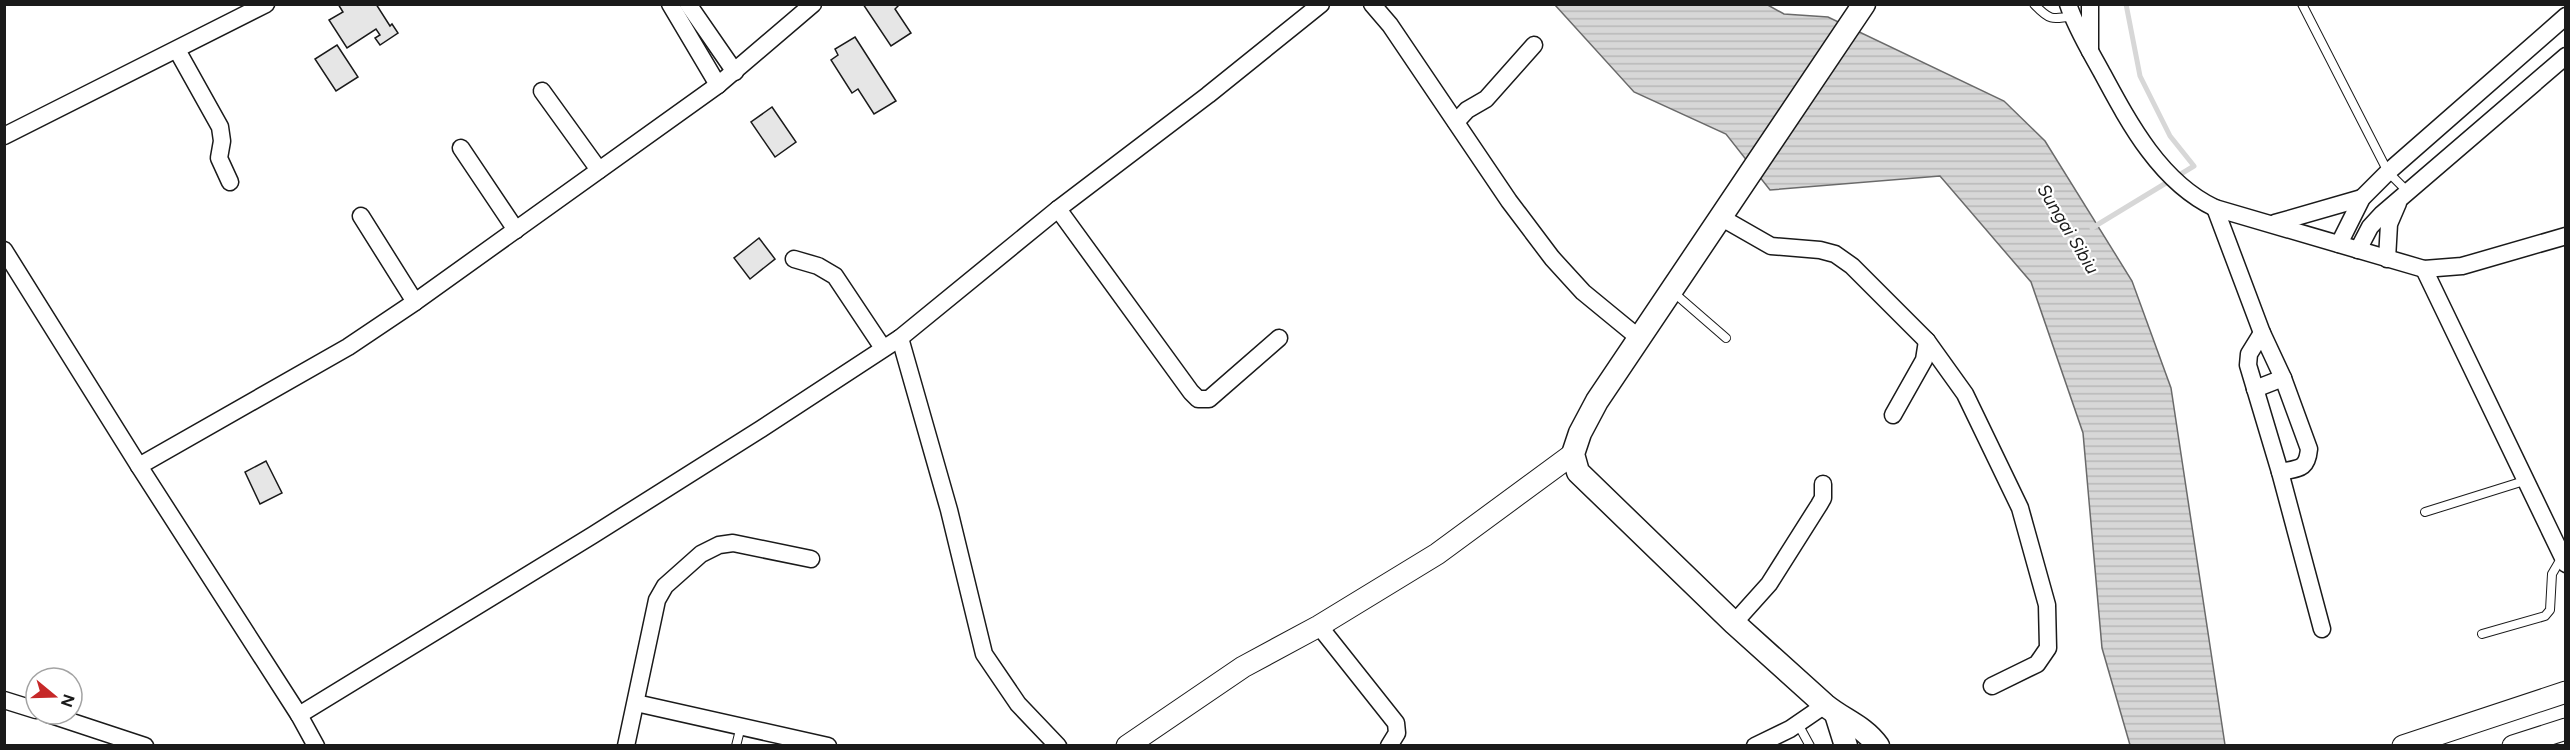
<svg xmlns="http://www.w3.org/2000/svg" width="2570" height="750" font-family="Figtree,sans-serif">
	<defs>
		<pattern id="water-rules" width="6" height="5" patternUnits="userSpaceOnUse" patternTransform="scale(1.5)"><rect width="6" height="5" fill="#d7d7d7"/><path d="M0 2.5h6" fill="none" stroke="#b8b8b8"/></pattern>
	</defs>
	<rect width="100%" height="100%" fill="#fff"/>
	<path fill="url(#water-rules)" stroke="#6a6a6a" stroke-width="1.5" d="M1766,4l18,10 44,3 176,84 41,40 87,140 39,107 54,357h-95l-28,-97 -19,-215 -52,-151 -91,-106 -170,14 -44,-56 -92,-42 -79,-87z"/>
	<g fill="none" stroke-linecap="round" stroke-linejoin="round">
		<path stroke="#d7d7d7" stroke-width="5" d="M2092,228l102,-62 -24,-30 -30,-60 -14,-72"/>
	</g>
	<g fill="#e6e6e6" stroke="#1a1a1a" stroke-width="1.5">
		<path d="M338,4h38l14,22 2,-2 6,9 -18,12 -5,-7 5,-3 -4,-6 -29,19 -18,-28 14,-8z"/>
		<path d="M863,4h37l-5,5 16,24 -20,13z"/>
		<path d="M855,37l41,64 -22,13 -16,-25 -6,4 -21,-33 7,-5 -3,-6z"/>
		<path d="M337,45l21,32 -22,14 -21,-32z"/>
		<path d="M772,107l24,35 -21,15 -24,-35z"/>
		<path d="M759,238l16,21 -25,20 -16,-21z"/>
		<path d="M266,461l16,32 -22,11 -15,-32z"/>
	</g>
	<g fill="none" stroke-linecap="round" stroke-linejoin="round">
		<g stroke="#1a1a1a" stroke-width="10">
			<g id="service">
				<path d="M2034,4c15,16 18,16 38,12"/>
				<path d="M2302,4l86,168 20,20"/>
				<path d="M1673,292l53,46"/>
				<path d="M2425,512l99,-31"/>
				<path d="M2482,634l63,-18 5,-6 2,-36 10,-17"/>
				<path d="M1798,724l12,22"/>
				<path d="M736,746l5,-20"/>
			</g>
		</g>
		<g stroke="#1a1a1a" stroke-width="19">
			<g id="minor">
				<path d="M670,4l48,81"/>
				<path d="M688,4l47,68"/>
				<path d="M1372,4l18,21 119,176 43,57 31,34 56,46"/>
				<path d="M2068,4c8,24 21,45 33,67 28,52 59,111 114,137l209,61 38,-3 104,-30"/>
				<path d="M2090,4v47"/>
				<path d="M177,50l43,77 2,14 -3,17 11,24"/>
				<path d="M542,91l57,79"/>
				<path d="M1456,122l11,-12 19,-11 48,-54"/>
				<path d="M4,136l262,-132"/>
				<path d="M461,148l55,82"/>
				<path d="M2215,208l47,125 21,45 26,71c-2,21 -10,19 -29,23"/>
				<path d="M1058,209l133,183 7,7h11l70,-61"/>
				<path d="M361,216l54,86"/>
				<path d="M1722,218l49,28 49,4 15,4 17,12 75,75 38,53 55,114 27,97 1,43 -11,16 -45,22"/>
				<path d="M2275,223l87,-25"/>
				<path d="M2339,244l23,-46 26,-26 178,-156"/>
				<path d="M4,250l135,216 160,249 17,31"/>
				<path d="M2358,250l12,-23 12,-13 184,-158"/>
				<path d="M794,259l24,7 17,10 48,72"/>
				<path d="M2387,259l2,-35 9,-21"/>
				<path d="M2424,269l142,295"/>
				<path d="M2262,333l-13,21 -1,11 32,107 42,157"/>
				<path d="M900,338l49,172 35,144 34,50 40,42"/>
				<path d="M2255,389l28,-11"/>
				<path d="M1893,415l31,-55 3,-19"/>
				<path d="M139,466l209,-119 67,-45 303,-217 95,-81"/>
				<path d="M1734,623l35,-39 50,-79 4,-7v-14"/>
				<path d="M1319,626l77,97 1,10 -8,13"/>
				<path d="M4,700l32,10"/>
				<path d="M636,703l192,43"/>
				<path d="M48,714l97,32"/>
				<path d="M299,715l294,-180 168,-106 139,-91 158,-129 150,-114 113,-91"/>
				<path d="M626,746l31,-146 8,-14 36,-32 18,-9 14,-2 78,16"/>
				<path d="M1755,746l35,-17 35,-24"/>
			</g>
		</g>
		<g stroke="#1a1a1a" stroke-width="23">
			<g id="tertiary">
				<path d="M1127,746l116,-79 76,-41 118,-72 136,-100"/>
				<path d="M2403,746l163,-54"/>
				<path d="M2513,746l53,-17"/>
			</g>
		</g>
		<g stroke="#1a1a1a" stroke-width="25">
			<g id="secondary">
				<path d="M1864,4l-267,397 -17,32 -7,21 5,18 156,151 91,82c18,15 39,21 53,41"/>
				<path d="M1836,714l10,32"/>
			</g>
		</g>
		<use href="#service" stroke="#fff" stroke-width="8"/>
		<use href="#minor" stroke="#fff" stroke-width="16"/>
		<use href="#tertiary" stroke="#fff" stroke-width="21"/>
		<use href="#secondary" stroke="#fff" stroke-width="22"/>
	</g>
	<g text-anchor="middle" stroke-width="4.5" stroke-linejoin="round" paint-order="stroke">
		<g font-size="18" font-style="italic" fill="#1a1a1a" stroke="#fff">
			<text transform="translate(2068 229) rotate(59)" y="6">Sungai Sibiu</text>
		</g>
	</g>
	<rect width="2570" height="750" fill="none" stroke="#1a1a1a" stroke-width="12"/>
	<g transform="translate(54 696) rotate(109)"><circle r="28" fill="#ffffff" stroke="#a3a3a3" stroke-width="1.5"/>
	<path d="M0-4.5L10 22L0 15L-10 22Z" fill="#c62828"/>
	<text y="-9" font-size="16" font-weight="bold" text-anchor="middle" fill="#1a1a1a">N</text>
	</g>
</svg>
